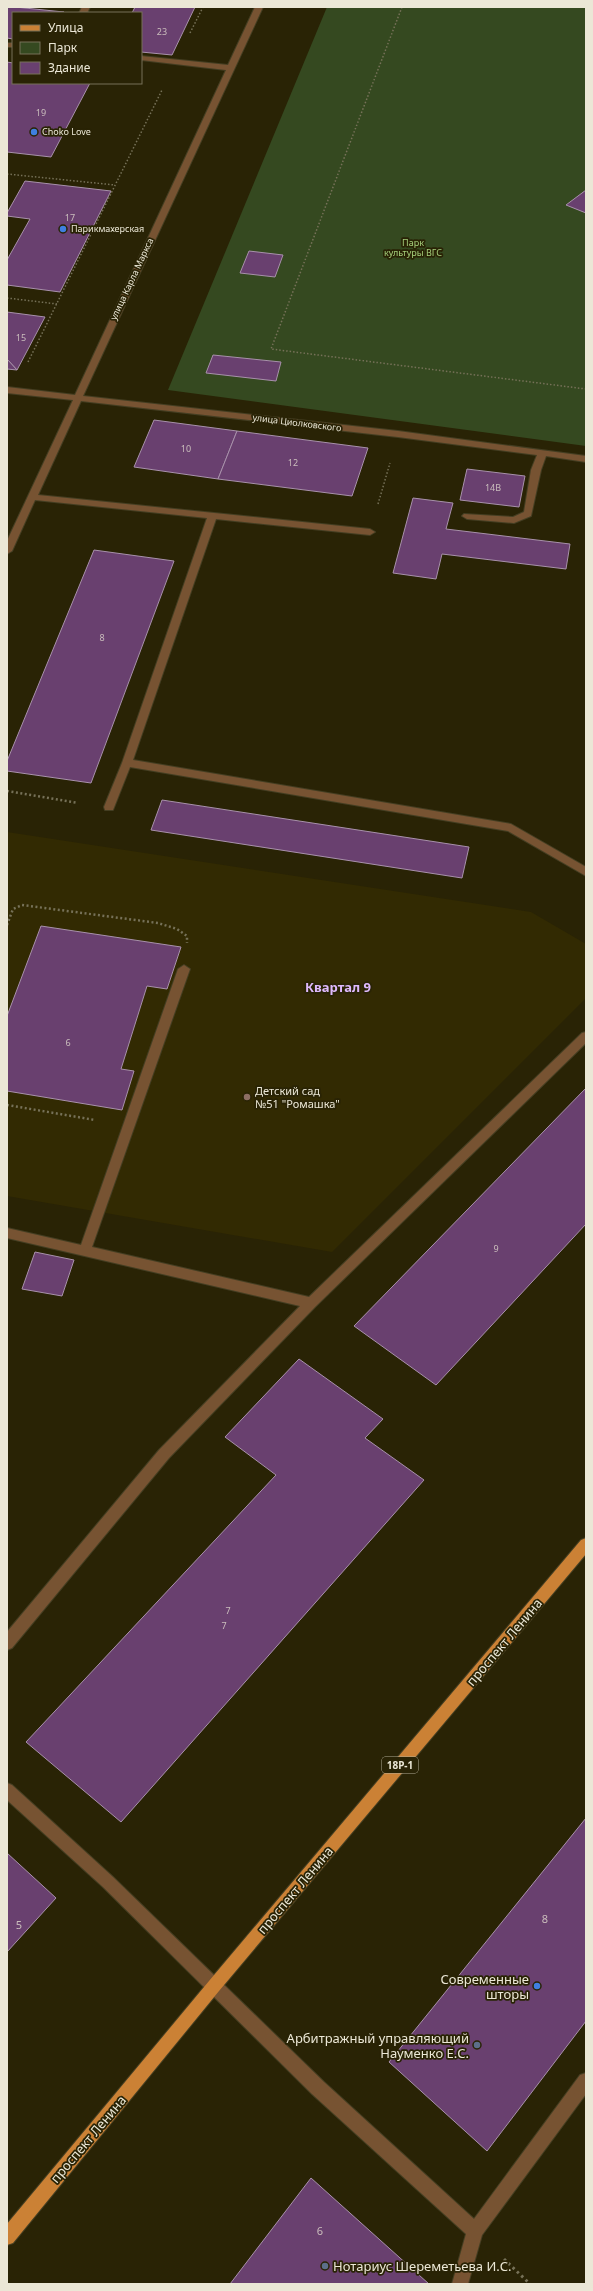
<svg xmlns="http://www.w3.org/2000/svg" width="593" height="2291" font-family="'Noto Sans',sans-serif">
	<rect width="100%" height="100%" fill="#292305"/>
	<path fill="#322a02" d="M7,832l524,80 55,32v54l-254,254 -325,-56z"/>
	<path fill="#354920" d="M327,7h259v439l-418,-56z"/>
	<g fill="#69406f" stroke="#a891ab">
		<path d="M7,7h8l49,5 -51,1v26l-6,-1z"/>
		<path d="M135,7h60l-23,48 -31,-3v-39h-9z"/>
		<path d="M7,62l6,1v20h77l-39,74 -44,-5z"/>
		<path d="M25,181l86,10 -51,101 -53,-7v-25l23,-41 -23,-3v-3z"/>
		<path d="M586,190v23l-20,-8z"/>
		<path d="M249,251l34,4 -8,22 -35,-4z"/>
		<path d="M7,312l38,5 -28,53 -10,-11z"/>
		<path d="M213,355l68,7 -5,19 -70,-8z"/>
		<path d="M7,359l10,11 -10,-1z"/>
		<path d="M154,420l83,11 -19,48 -84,-12z"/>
		<path d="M237,431l131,17 -16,48 -134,-17z"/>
		<path d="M467,469l58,7 -6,31 -59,-7z"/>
		<path d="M413,498l40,5 -7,26 124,15 -4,25 -124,-15 -6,25 -43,-6z"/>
		<path d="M94,550l80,11 -83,222 -84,-12v-10z"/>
		<path d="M162,800l307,47 -7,31 -311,-48z"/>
		<path d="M41,926l140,21 -14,42 -20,-3 -26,83 13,2 -12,39 -115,-19v-75z"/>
		<path d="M586,1088v136l-150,161 -82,-59z"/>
		<path d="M35,1252l39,8 -12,36 -40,-7z"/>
		<path d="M299,1359l84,60 -18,19 59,42 -303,342 -95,-80 250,-267 -51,-38z"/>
		<path d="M586,1818v203l-99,130 -98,-89z"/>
		<path d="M7,1853l49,45 -49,54z"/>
		<path d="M311,2178l118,106h-199z"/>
	</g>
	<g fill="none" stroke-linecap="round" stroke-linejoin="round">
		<g stroke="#443e22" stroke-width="2">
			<g id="minor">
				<path d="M82,7h8l-3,6h-8z"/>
				<path d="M255,7h8l-180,389 315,35 188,25v6l-40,-6 -5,14 -10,46 -17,7 -47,-4 -5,-3 2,-2 49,3 11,-5 7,-42 6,-15 -139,-18 -317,-36 -43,94 332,34 5,3 -5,3 -154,-16 -83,241 378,64 75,43v9l-78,-45 -378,-64 -17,43h-8l-1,-3 18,-44 85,-245 -172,-18 -23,51 -5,3v-13l66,-141 -66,-7v-6l68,8 151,-325 -85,-10v-4l87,9z"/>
				<rect x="7" y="43" width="6" height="4"/>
				<path d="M184,965l6,4 -98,278 217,50 273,-264 4,-1v11l-271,264 -146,151 -157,190 -5,2v-18l152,-182 141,-144 -293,-68v-10l74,17 97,-276z"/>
				<path d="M7,1783l5,2 101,92 211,205 150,137 106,-144 6,-2v21l-104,141 -14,49h-16l14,-50 -154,-140 -209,-207 -96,-87z"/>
			</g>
		</g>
		<g stroke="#443e22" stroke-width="2">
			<path id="major" d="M586,1538v16l-367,437 -206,252 -6,2v-21l202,-243 372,-441z"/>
		</g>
		<g stroke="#767158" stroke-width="1.5" stroke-dasharray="1.5 2" stroke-linecap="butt">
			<path d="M402,7l-131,342 315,40"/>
			<path d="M190,33l13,-26"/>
			<path d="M7,174l108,11"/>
			<path d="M7,298l50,6"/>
			<path d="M28,362l134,-272"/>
			<path d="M378,504l12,-41"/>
		</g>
		<g stroke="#767158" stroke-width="2.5" stroke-dasharray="2 2.5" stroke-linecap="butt">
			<path d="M7,791l71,12"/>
			<path d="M7,925l6,-16 9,-4 136,18 19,6 10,7v7"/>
			<path d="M7,1105l88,15"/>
		</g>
		<path stroke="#767158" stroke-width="3" stroke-dasharray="2.5 3.5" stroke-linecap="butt" d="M504,2259l26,25"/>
		<use href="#minor" fill="#775332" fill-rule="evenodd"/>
		<use href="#major" fill="#cb8135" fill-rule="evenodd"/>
	</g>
	<g fill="#3f7fe0" stroke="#292305" stroke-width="1.5">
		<circle cx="34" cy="132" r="4"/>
		<circle cx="63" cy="229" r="4"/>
		<circle cx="537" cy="1986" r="4"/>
	</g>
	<circle fill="#8d6e63" stroke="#292305" stroke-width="1.5" cx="247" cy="1097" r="4"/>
	<g fill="#5c6f8a" stroke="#292305" stroke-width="1.5">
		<circle cx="477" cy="2045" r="4"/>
		<circle cx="325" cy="2266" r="4"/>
	</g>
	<g text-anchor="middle" stroke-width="3.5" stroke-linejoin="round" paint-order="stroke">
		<g font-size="9" fill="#cabdbc">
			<text x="162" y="35">23</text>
			<text x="41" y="116">19</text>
			<text x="70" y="221">17</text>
			<text x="21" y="341">15</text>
			<text x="186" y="452">10</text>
			<text x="293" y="466">12</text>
			<text x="493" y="491">14В</text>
			<text x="102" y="641">8</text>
			<text x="68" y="1046">6</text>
			<text x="496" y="1252">9</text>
			<text x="228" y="1614">7</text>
			<text x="224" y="1629">7</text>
		</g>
		<g font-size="9" fill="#ebe7d6" stroke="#292305" text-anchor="start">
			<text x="42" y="135">Choko Love</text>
			<text x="71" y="232">Парикмахерская</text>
		</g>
		<g font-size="9" fill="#a6d07c" stroke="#292305">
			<text x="413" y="246">Парк<tspan x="413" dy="10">культуры ВГС</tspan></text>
		</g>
		<g font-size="9" fill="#ebe7d6" stroke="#292305">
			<text transform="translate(132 279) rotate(-65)" y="3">улица Карла Маркса</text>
			<text transform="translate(297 423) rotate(7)" y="3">улица Циолковского</text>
		</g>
		<rect fill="#292305" stroke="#b1ac97" stroke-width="1" x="382" y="1757" width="36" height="16" rx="3"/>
		<g font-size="10" font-weight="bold" fill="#ebe7d6">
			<text x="400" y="1769">18Р-1</text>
		</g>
		<g font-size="11" fill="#ebe7d6" stroke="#292305" text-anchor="start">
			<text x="255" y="1095">Детский сад<tspan x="255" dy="13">№51 "Ромашка"</tspan></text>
		</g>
		<g font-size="11" fill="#cabdbc">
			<text x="545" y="1923">8</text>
			<text x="19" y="1929">5</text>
			<text x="320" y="2235">6</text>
		</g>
		<g font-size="13" font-weight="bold" fill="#deb9fc" stroke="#292305">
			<text x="338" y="992">Квартал 9</text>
		</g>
		<g font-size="13" fill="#ebe7d6" stroke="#292305">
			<text transform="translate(504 1642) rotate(-50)" y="5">проспект Ленина</text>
			<text transform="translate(295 1890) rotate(-50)" y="5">проспект Ленина</text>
			<text transform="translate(88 2139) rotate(-50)" y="5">проспект Ленина</text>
		</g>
		<g font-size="13" fill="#ebe7d6" stroke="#292305" text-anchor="end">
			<text x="529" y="1984">Современные<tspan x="529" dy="15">шторы</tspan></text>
			<text x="469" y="2043">Арбитражный управляющий<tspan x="469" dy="15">Науменко Е.С.</tspan></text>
			<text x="333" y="2271" text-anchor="start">Нотариус Шереметьева И.С.</text>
		</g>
	</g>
	<rect width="593" height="2291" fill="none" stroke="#ebe7d6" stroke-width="16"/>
	<rect x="12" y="12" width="130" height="72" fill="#292305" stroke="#777159"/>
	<rect x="20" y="25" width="20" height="6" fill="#cb8135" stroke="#777159"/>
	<text x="48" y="32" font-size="12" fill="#ebe7d6">Улица</text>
	<rect x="20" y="42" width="20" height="12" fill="#354920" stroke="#777159"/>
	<text x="48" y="52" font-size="12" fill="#ebe7d6">Парк</text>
	<rect x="20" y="62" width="20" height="12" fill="#69406f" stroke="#777159"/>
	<text x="48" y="72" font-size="12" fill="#ebe7d6">Здание</text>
</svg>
